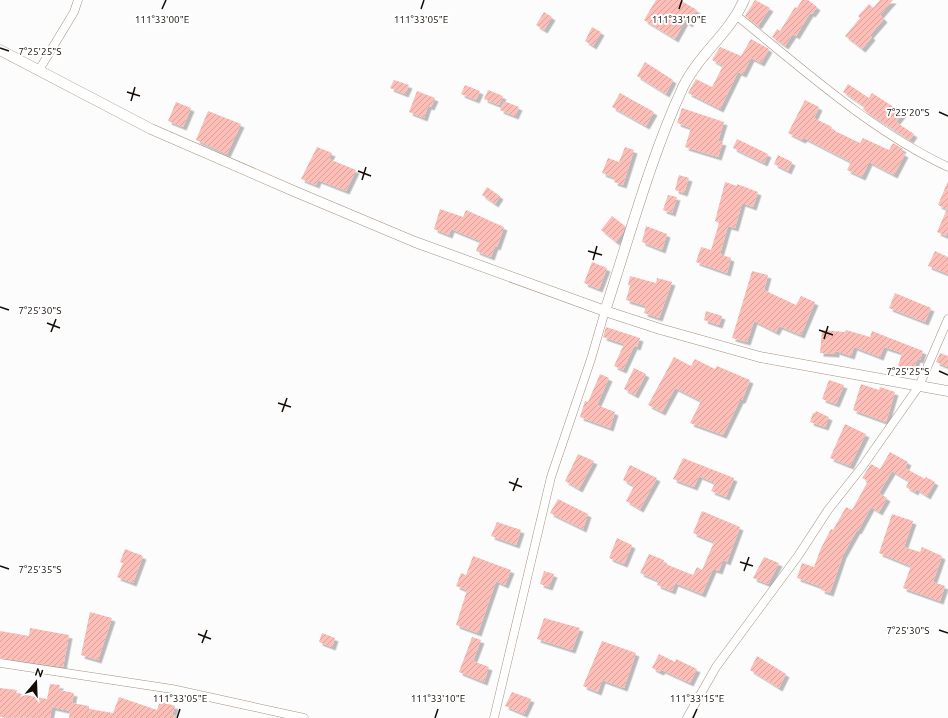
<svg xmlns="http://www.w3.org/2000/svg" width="948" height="718" font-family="Ubuntu,sans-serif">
	<defs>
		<pattern id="building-hatch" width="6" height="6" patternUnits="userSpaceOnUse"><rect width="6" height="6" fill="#fdbeb7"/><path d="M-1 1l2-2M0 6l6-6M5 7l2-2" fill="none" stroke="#d8a29c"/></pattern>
		<filter id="shadow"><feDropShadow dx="3.5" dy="3.5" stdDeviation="0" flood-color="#0004"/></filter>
	</defs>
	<rect width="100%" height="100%" fill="#fcfcfc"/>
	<g fill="url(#building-hatch)" filter="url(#shadow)">
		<path d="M656,0h24l17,10 -8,14 -4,-3 -10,18 -31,-19z"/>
		<path d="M755,0l15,8 -12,18 -13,-10z"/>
		<path d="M802,0h6l9,7 -5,7 -2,-1 -14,23 -3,-2 -8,12 -13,-9 5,-8 3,2 15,-24 2,1z"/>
		<path d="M880,0h13l-13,15 4,4 -14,16 2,2 -10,12 -17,-13 15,-18 -2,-2 11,-12 4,4z"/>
		<path d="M544,12l8,5 -8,13 -8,-5z"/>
		<path d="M592,27l9,5 -8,14 -8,-5z"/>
		<path d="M751,39l18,10 -8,14 -10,-5 -8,16 -5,-2 -18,37 -32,-16 8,-14 16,8 11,-21 -11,-6 8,-13 21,9z"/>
		<path d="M645,62l28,18 -7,14 -29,-18z"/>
		<path d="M394,80l15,5 -4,9 -15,-6z"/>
		<path d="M848,84l21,14 3,-5 31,20 -7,9 18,12 -4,6 -42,-27 -5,-4 2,-2 -22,-15z"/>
		<path d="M465,85l15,6 -4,9 -15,-6z"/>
		<path d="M488,90l15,6 -4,9 -15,-6z"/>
		<path d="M417,91l18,7 -4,9 -3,-1 -4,12 -15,-6z"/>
		<path d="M620,93l34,19 -8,14 -34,-19z"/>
		<path d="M805,100l14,7 -5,11 18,9 -1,2 29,14 3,-5 26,12 4,-7 10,6 -2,3 4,2 -11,21 -25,-13 -7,15 -15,-7 4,-8 -47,-24 -2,2 -14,-7z"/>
		<path d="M504,101l15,6 -4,9 -15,-6z"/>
		<path d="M176,102l15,6 -8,19 -15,-6z"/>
		<path d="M682,108l42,14 -6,19 5,1 -5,15 -33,-10 6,-19 -14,-5z"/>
		<path d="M208,111l33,13 -14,30 -31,-14z"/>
		<path d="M737,139l31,15 -4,9 -31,-15z"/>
		<path d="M317,147l15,6 -3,6 27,11 -10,21 -28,-11 -2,5 -15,-6z"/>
		<path d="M625,147l9,3 -11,35 -9,-3 1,-4 -13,-5 6,-15 11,4z"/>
		<path d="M778,155l14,7 -4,9 -14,-7z"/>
		<path d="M679,175l10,3 -5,15 -9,-3z"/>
		<path d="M948,181v49l-2,6 -9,-4 10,-23 -9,-4z"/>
		<path d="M725,182l12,4v-2l21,8 -5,15 -11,-4 -7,25 -7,-2 -8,28 11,4 -4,15 -31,-11 5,-15 10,3 8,-27 -4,-2z"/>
		<path d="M487,187l13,9 -5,8 -13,-9z"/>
		<path d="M668,195l9,2 -5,16 -9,-3z"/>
		<path d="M440,209l23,8 3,-7 38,17 -7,20 -2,-1 -4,11 -15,-6 4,-10 -29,-12 -2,6 -15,-6z"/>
		<path d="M612,216l13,10 -2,6 -7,10 -15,-12z"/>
		<path d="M646,226l21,8 -5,16 -20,-8z"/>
		<path d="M935,251l13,6v17l-20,-8z"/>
		<path d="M592,262l15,6 -8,21 -15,-6z"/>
		<path d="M752,271l16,4 -4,15 32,15 5,-9 14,6 -14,33 -22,-9 -3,6 -22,-11 -7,21 -15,-4z"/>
		<path d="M630,276l26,7 1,-5 15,4 -13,36 -15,-5 2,-7 -20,-6 4,-14 -2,-1z"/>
		<path d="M895,293l36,15 -6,14 -36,-14z"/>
		<path d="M706,311l16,5 -3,9 -15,-5z"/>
		<path d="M606,327l34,11 -3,9 -3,-1 -11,24 -9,-4 10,-22 -21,-7z"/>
		<path d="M822,330l23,2 1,-2 24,7 2,-6 51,20 -3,9 -3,-1 -4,13 -15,-6 4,-13 -18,-6 -4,10 -26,-10 -3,9 -15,-5v3l-16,-1z"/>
		<path d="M940,353l8,3v11l-12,-5z"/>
		<path d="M674,357l17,9 4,-7 20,10 2,-3 33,14 -8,20h-2l-17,35 -33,-12 11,-22 -26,-13 -13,24 -14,-7z"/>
		<path d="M634,368l12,6 -11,21 -11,-6z"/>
		<path d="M600,374l9,4 -12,27 18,7 -5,16 -30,-11 5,-16 3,1z"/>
		<path d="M829,380l15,5 -8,19 -14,-5z"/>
		<path d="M861,384l18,6 1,-3 15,5 -9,30 -33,-12z"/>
		<path d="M816,411l13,6 -4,10 -15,-5 3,-9h2z"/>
		<path d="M845,424l21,10 -16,32 -20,-8z"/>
		<path d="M890,452l18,10 -3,6 20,11 1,-2 9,5 -8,14 -11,-7 -1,3 -9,-5 3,-6 -17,-10 -13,22 8,5 -8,14 -8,-5 -13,24 -1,-1 -14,25 -13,38 -9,-3 1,-3 -25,-9 5,-15 12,4 7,-19 10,-19 2,1 13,-23 6,3 16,-29 -6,-3 9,-14 9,5z"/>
		<path d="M578,454l16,7 -15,28 -14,-8z"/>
		<path d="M683,458l51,20 -8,19 -15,-6 4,-8 -16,-7 -5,11 -21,-8z"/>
		<path d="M630,465l27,13 -17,31 -14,-8 8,-15 -11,-6z"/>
		<path d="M558,499l30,15 -5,15 -33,-16z"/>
		<path d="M702,511l38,16 -13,35 -4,-2 -4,11 -6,-2 -11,25 -27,-11 -3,8 -15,-6 2,-4 -19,-8 9,-19 15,6 -1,3 30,12 4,-8 5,3 12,-28 -21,-9z"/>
		<path d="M892,514l21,7 -9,26 16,5 2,-5 20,9 -9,26 12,4 -5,15 -37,-13 8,-22 -32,-13z"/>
		<path d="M497,522l24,8 -5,15 -25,-9z"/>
		<path d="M617,538l15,7 -8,19 -15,-6z"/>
		<path d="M125,549l18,7 -10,27 -16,-6 6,-14 -3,-1z"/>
		<path d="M473,556l38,14 -6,15 -9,-4 -18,52 -22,-8 11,-35 -11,-4 5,-13 5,2z"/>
		<path d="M764,557l15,6 -11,21 -15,-6z"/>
		<path d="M544,571l10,3 -5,13 -9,-3z"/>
		<path d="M90,612l22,6 -14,42 -17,-5z"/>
		<path d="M544,618l36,10 -8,22 -35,-11z"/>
		<path d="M30,628l39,7 -6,32 -63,-9v-27l29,5z"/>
		<path d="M322,633l13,5 -3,9 -13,-5z"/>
		<path d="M472,637l9,3 -8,21 16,6 -5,15 -25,-10z"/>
		<path d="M602,641l34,12 -12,35 -22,-8 -4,12 -15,-6z"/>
		<path d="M659,654l16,8 1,-3 21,10 -7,14 -28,-13 -2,2 -8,-4z"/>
		<path d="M757,656l29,18 -7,14 -29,-18z"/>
		<path d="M50,684l10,1 -1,5 15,3 -2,10 17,3v3l24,4 6,-16 38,13 3,-9 15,5 -3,9 4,1v2h-107l1,-7 -18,-4 -2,11 -50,-1v-29l17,2 -1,3 31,6z"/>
		<path d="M512,692l19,7 -7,15 -19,-8z"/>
	</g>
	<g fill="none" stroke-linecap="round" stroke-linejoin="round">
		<g stroke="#a7917e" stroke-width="9">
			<g id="minor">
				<path d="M737,16c67,54 133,114 211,151"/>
				<path d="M39,70l35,-58 4,-12"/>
				<path d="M0,663l172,26 132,29"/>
				<path d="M494,718l57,-241 40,-118 14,-48"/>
				<path d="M687,718l29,-51 82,-111 30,-46 34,-43 57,-81 29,-67"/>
			</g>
		</g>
		<g stroke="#a7917e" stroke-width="11">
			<g id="tertiary">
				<path d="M0,50l151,79 145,63 119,50 190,69 55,18 100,28 188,34"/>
				<path d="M605,311c24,-73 46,-155 78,-224 16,-33 47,-54 61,-87"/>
			</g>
		</g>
		<use href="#minor" stroke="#fff" stroke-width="8"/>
		<use href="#tertiary" stroke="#fff" stroke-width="10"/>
	</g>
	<path fill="none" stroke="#130c06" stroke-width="1.5" d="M162,9l4,-9M421,9l3,-9M679,9l3,-9M0,48l9,3M127,92l13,4M131,101l4,-14M939,112l9,4M358,171l13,5M362,180l4,-13M588,251l14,4M593,260l4,-14M0,307l9,3M47,323l13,5M819,330l14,5M51,332l5,-13M824,339l4,-13M939,371l9,4M278,403l13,4M282,412l5,-14M509,482l13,5M513,491l5,-13M740,562l13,4M0,566l9,3M744,571l5,-14M939,630l9,3M198,634l13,5M202,643l5,-13M177,718l3,-9M435,718l3,-9M693,718l4,-9"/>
	<g font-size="10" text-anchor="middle" fill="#130c06" stroke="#fff" stroke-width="4" stroke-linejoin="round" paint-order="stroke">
		<text x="162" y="23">111°33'00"E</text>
		<text x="421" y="23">111°33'05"E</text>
		<text x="679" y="23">111°33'10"E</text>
		<text x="40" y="55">7°25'25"S</text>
		<text x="908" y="116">7°25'20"S</text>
		<text x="40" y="314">7°25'30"S</text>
		<text x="908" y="375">7°25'25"S</text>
		<text x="40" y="573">7°25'35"S</text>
		<text x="908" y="634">7°25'30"S</text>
		<text x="180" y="702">111°33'05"E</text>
		<text x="438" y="702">111°33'10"E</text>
		<text x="697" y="702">111°33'15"E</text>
	</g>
	<g transform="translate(36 682) rotate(19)" stroke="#ffffff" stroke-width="3" paint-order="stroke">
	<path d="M0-3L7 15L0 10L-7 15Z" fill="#130c06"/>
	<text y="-6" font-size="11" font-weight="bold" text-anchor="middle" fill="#130c06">N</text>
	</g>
</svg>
